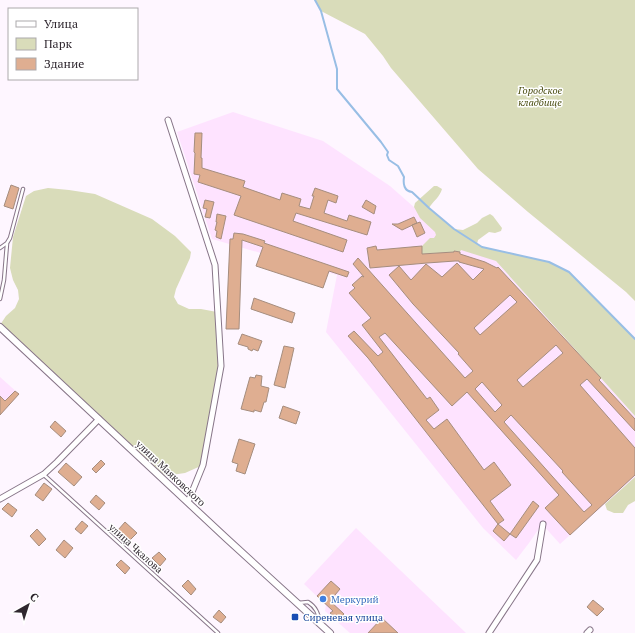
<svg xmlns="http://www.w3.org/2000/svg" width="635" height="633" font-family="'PT Serif',serif">
	<rect width="100%" height="100%" fill="#fef6ff"/>
	<g fill="#fee3ff">
		<path d="M233,112l90,29 67,45 68,60 38,15 139,155v61l-75,67 -18,-20 -13,19 -13,17 -33,-32 -157,-196 11,-57 -125,-36 -35,-107z"/>
		<path d="M0,377l19,17 -19,21z"/>
		<path d="M356,528l110,105h-116l-25,-22 1,-6 -22,-21z"/>
	</g>
	<g fill="#d9dcba">
		<path d="M315,0h320v301l-9,-9 -98,-80 -50,-43 -87,-101 -8,-12 -18,-22 -44,-23z"/>
		<path d="M434,186h3l5,3c-2,8 -9,12 -13,19l25,21 9,1 14,-7 5,-5 8,-4 3,2 9,12 -1,3 -6,2 -6,-1 -11,8 -1,4 5,3 67,15 20,10 66,67v77l-139,-155 -35,-11 -1,2 -6,-1v1l-32,2v-8l8,-8h4l2,-3 -1,-3 -15,-14 -6,-11 1,-4z"/>
		<path d="M48,188l21,2 26,4 57,25 23,17 16,16 -1,6 -14,31 -2,8 4,7 11,5h12l16,3 4,54 -18,99 -18,8 -14,2 -12,1 -159,-151 6,-9 9,-8 4,-9 -1,-9 -5,-10 -3,-12 3,-31 13,-41 8,-5z"/>
		<path d="M635,477v24l-7,4 -5,8h-9l-7,-3 -2,-6z"/>
	</g>
	<g fill="none" stroke-linecap="round" stroke-linejoin="round">
		<path stroke="#98bee5" stroke-width="2" d="M315,0l6,11 16,58v20l44,53 7,10 -1,3 2,5 9,6 6,11c-1,7 0,14 8,15l17,16 25,21 28,18 67,15 20,10 66,67"/>
	</g>
	<g fill="#dfae91" stroke="#a58d7e" fill-rule="evenodd">
		<path d="M195,133h7l-1,25h1v10l43,13 -2,6 37,13 2,-7 19,6 -2,7 11,3 4,-13h-2l3,-8 23,8 -2,7 -8,-3 -4,13 23,8 2,-6 22,7 -4,13 -71,-22 -3,8 54,19 -4,12 -109,-37 7,-19 -43,-14 2,-7 -6,-1 1,-21 -1,-1z"/>
		<path d="M11,185l8,3 -6,21 -9,-3z"/>
		<path d="M205,200l9,2 -4,16 -5,-1 2,-8 -4,-1z"/>
		<path d="M366,200l10,6 -2,8 -12,-7z"/>
		<path d="M217,214l9,2 -5,23 -5,-2 1,-6 -2,-1 2,-8h-1z"/>
		<path d="M414,217l3,6 -15,7 -10,-6h6z"/>
		<path d="M420,222l5,11 -8,4 -5,-12z"/>
		<path d="M234,233l9,1 22,7 -1,2 85,29 -2,5 -18,-6 -6,17 -67,-22 7,-19 -21,-7 -3,89h-13l4,-90h3z"/>
		<path d="M376,246l1,4 45,-4v8l32,-2v-1l6,1v2l25,8 12,6 1,-1 103,111 -2,2 36,39v12l-48,-52 -7,6 55,63v27l-65,60 -25,-27 14,-13 -92,-103 -15,14 -67,-73 -6,4 48,62 3,-2 9,13 -13,10 8,9 13,-10 37,51 10,-8 17,23 -21,16 14,19 -6,4 -130,-166 -20,-22 6,-5 24,25 5,-4 -21,-27 9,-7 -22,-25 6,-5 -3,-3 10,-9 2,1 -11,-13 5,-6 107,120 8,-7 -15,-17 1,-1 -46,-49 -24,-29 10,-9 12,14 15,-16 16,13 15,-14 16,17 11,-11 -25,-7v-1h-4l-28,2 -57,5 -3,-20zM510,295l7,7 -37,33 -6,-7zM556,345l7,8 -40,34 -6,-7zM482,382l20,23 -7,7 -20,-23zM511,415l52,56 -1,1 30,33 -8,7 -80,-90z"/>
		<path d="M254,298l41,15 -3,10 -41,-14z"/>
		<path d="M242,334l20,7 -4,10 -5,-2 -1,2 -4,-2v-2l-10,-3z"/>
		<path d="M284,346l10,2 -9,40 -11,-3z"/>
		<path d="M256,375l6,1 -1,10 8,2 -3,14h-2l-3,10 -7,-2v2l-13,-3 9,-32 5,1z"/>
		<path d="M15,391l4,3 -19,21v-19l5,5z"/>
		<path d="M283,406l17,6 -4,12 -17,-6z"/>
		<path d="M55,421l11,10 -5,6 -11,-10z"/>
		<path d="M239,439l16,5 -10,30 -9,-3 2,-7 -6,-2z"/>
		<path d="M101,460l4,4 -9,9 -4,-4z"/>
		<path d="M66,463l16,14 -8,9 -16,-14z"/>
		<path d="M44,483l8,6 -9,12 -8,-6z"/>
		<path d="M96,495l9,8 -6,7 -9,-8z"/>
		<path d="M533,501l6,5 -23,32 -6,-4z"/>
		<path d="M8,503l9,7 -5,7 -10,-8z"/>
		<path d="M82,521l6,5 -7,8 -6,-5z"/>
		<path d="M125,522l12,11 -7,7 -12,-10z"/>
		<path d="M498,524l12,10 -6,7 -11,-10z"/>
		<path d="M37,529l9,10 -7,7 -9,-10z"/>
		<path d="M64,540l9,8 -8,10 -9,-8z"/>
		<path d="M159,552l7,7 -6,7 -8,-8z"/>
		<path d="M121,560l9,8 -5,6 -9,-9z"/>
		<path d="M188,580l8,9 -5,6 -9,-9z"/>
		<path d="M331,581l9,8 -10,12 14,13 -6,6 -8,-7 3,-2 -16,-15z"/>
		<path d="M593,600l11,9 -7,7 -10,-9z"/>
		<path d="M219,610l7,7 -5,6 -8,-6z"/>
		<path d="M382,618l16,15h-30z"/>
	</g>
	<g fill="none" stroke-linecap="round" stroke-linejoin="round">
		<g stroke="#877588" stroke-width="4.5">
			<g id="service">
				<path d="M0,248l7,-5 3,-5 13,-49"/>
				<path d="M0,299l4,-19 3,-36"/>
				<path d="M44,475l174,158"/>
				<path d="M298,603l10,-1c8,5 10,11 12,20"/>
			</g>
		</g>
		<g stroke="#877588" stroke-width="7">
			<g id="minor">
				<path d="M168,120l47,145 6,101 -18,99 -15,37"/>
				<path d="M0,499l44,-25 13,-12 42,-43"/>
				<path d="M489,633l48,-73 6,-36"/>
				<path d="M587,633l3,-3"/>
			</g>
		</g>
		<g stroke="#877588" stroke-width="8">
			<path id="tertiary" d="M0,327l226,211 104,95"/>
		</g>
		<use href="#service" stroke="#fff" stroke-width="2.5"/>
		<use href="#minor" stroke="#fff" stroke-width="5"/>
		<use href="#tertiary" stroke="#fff" stroke-width="6"/>
	</g>
	<circle fill="#3f7fe0" stroke="#fff" stroke-width="1.5" cx="323" cy="599" r="4"/>
	<rect fill="#1a4fb4" stroke="#fff" stroke-width="1.5" x="291" y="613" width="8" height="8" rx="2"/>
	<g text-anchor="middle" stroke-width="3" stroke-linejoin="round" paint-order="stroke">
		<g font-size="10" font-style="italic" fill="#4b4e12" stroke="#fff">
			<text x="540" y="94">Городское<tspan x="540" dy="12">кладбище</tspan></text>
		</g>
		<g font-size="10" fill="#2f272f" stroke="#fff">
			<text transform="translate(171 473) rotate(43)" y="4">улица Маяковского</text>
			<text transform="translate(136 548) rotate(42)" y="4">улица Чкалова</text>
		</g>
		<g font-size="10" fill="#366cbe" stroke="#fff" text-anchor="start">
			<text x="331" y="603">Меркурий</text>
		</g>
		<g font-size="10" fill="#164399" stroke="#fff" text-anchor="start">
			<text x="303" y="621">Сиреневая улица</text>
		</g>
	</g>
	<rect x="8" y="8" width="130" height="72" fill="#ffffff" stroke="#aca9ac"/>
	<rect x="16" y="21" width="20" height="6" fill="#ffffff" stroke="#aca9ac"/>
	<text x="44" y="28" font-size="12" fill="#2f272f">Улица</text>
	<rect x="16" y="38" width="20" height="12" fill="#d9dcba" stroke="#aca9ac"/>
	<text x="44" y="48" font-size="12" fill="#2f272f">Парк</text>
	<rect x="16" y="58" width="20" height="12" fill="#dfae91" stroke="#aca9ac"/>
	<text x="44" y="68" font-size="12" fill="#2f272f">Здание</text>
	<g transform="translate(28 605) rotate(39)" stroke="#ffffff" stroke-width="3" paint-order="stroke">
	<path d="M0-3L7 15L0 10L-7 15Z" fill="#2f272f"/>
	<text y="-6" font-size="11" font-weight="bold" text-anchor="middle" fill="#2f272f">С</text>
	</g>
</svg>
